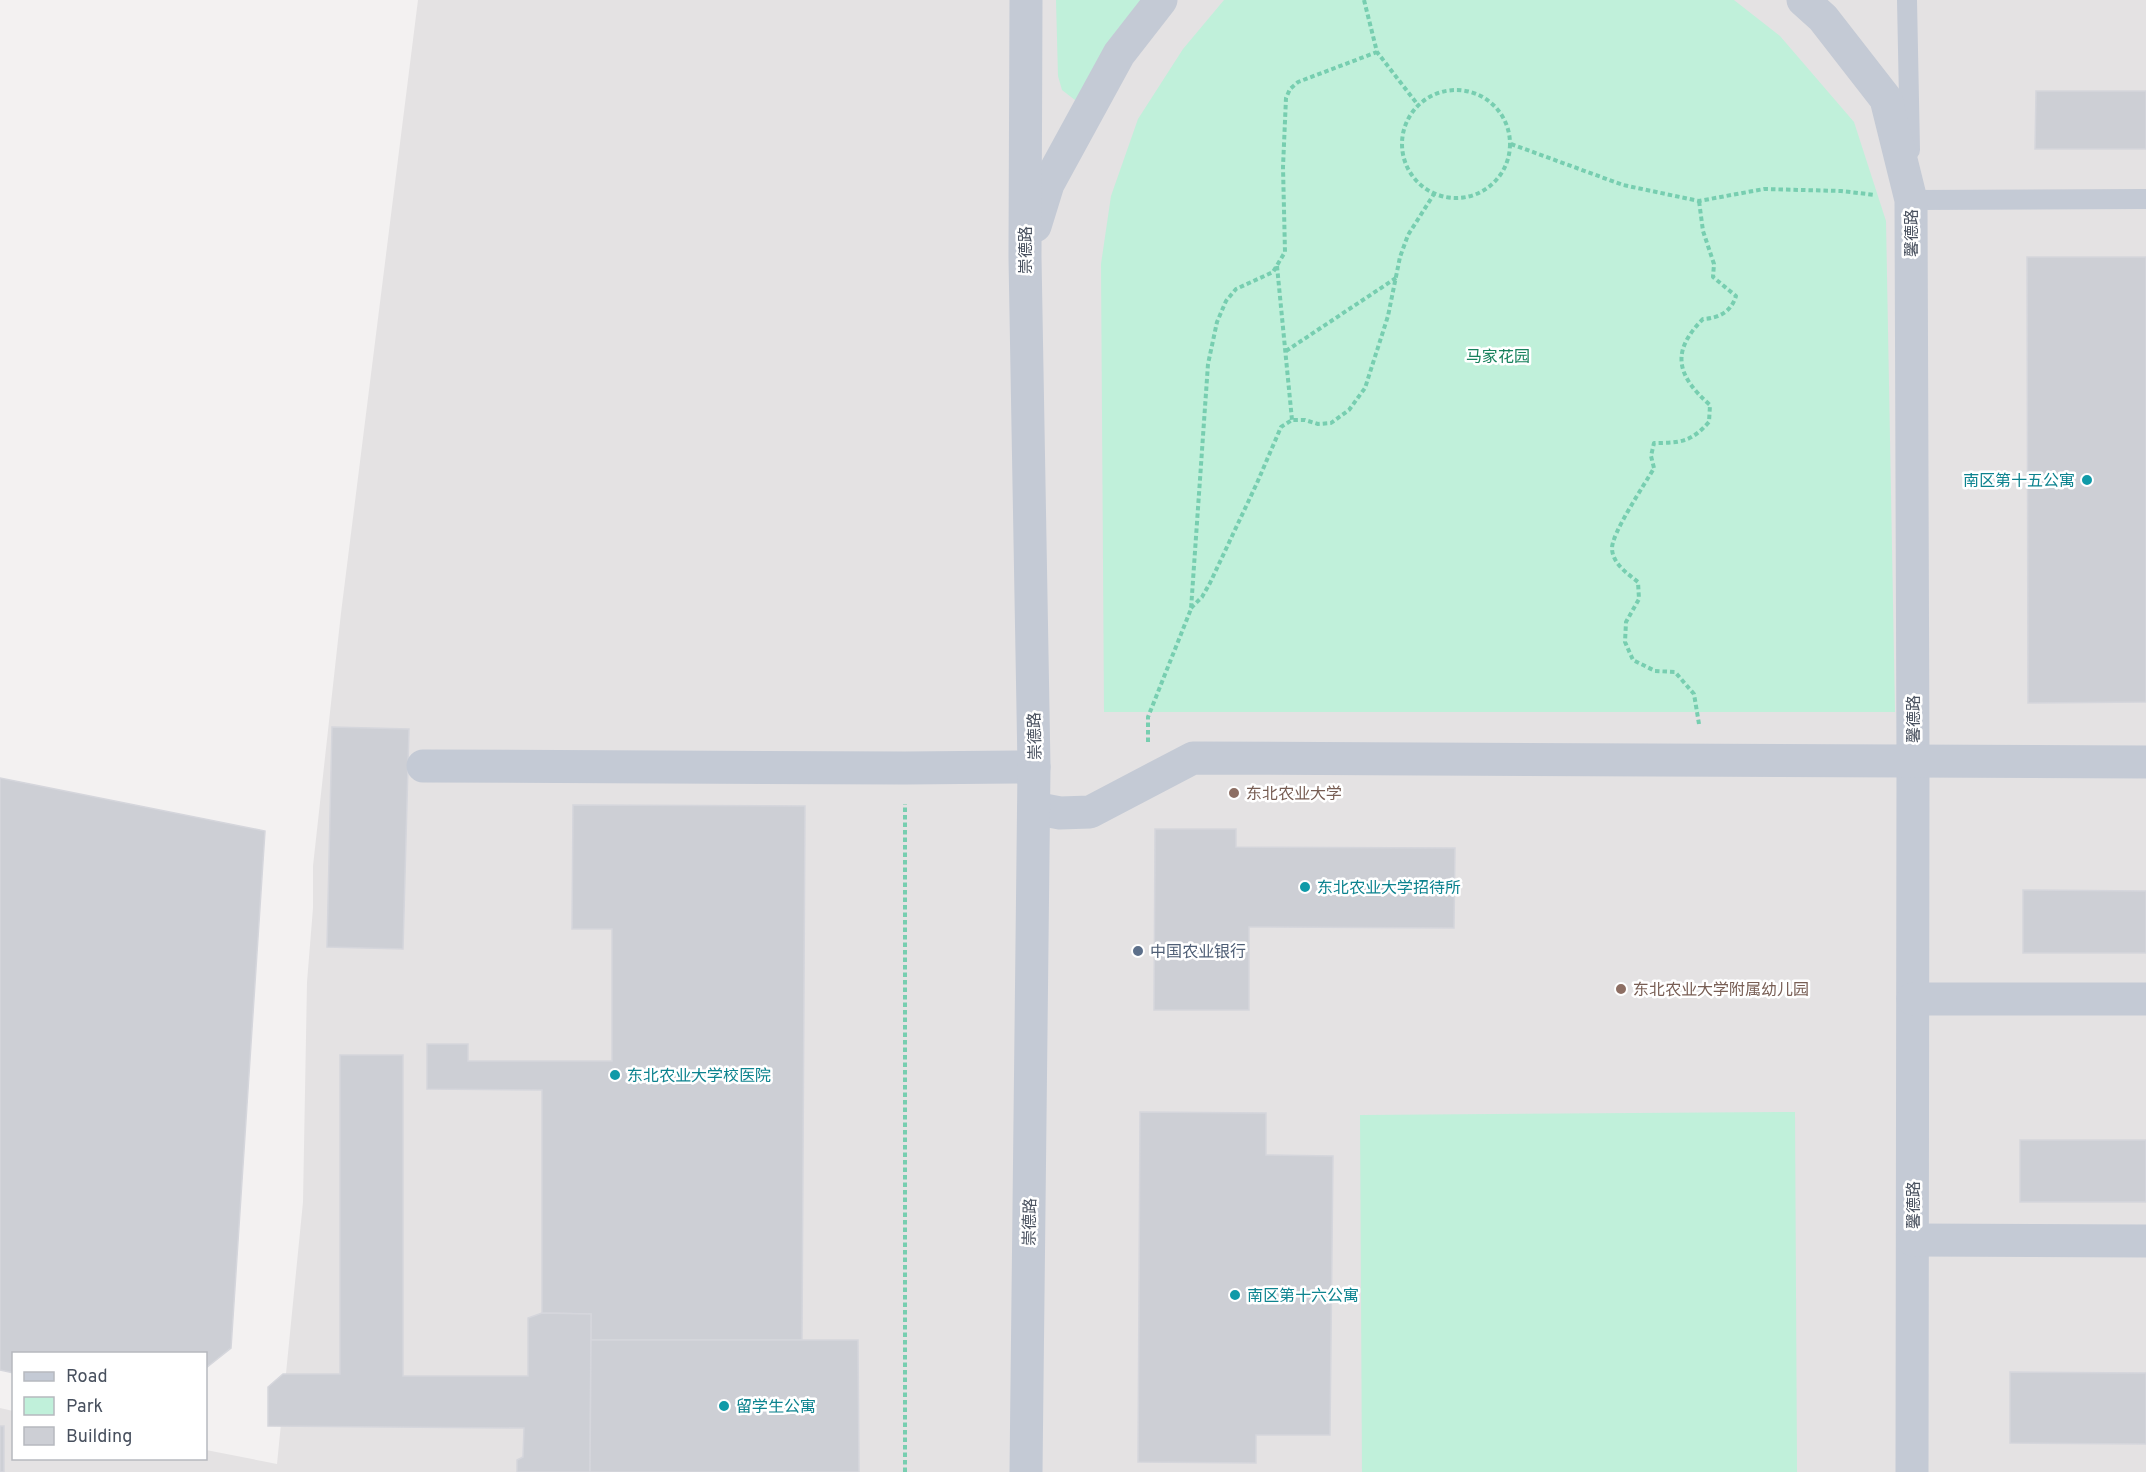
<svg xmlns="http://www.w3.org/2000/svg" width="2146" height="1472" font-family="Overpass,'Noto Sans SC',sans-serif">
	<rect width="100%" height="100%" fill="#f3f1f1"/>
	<path fill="#e4e2e3" d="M418,0h1728v1472h-2146v-64l13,3 1,47h192v-8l71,14 26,-262 4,-220 6,-74v-42l28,-253z"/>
	<g fill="#c0f0da">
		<path d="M1056,0h89l-51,90 -19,10 -13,-10 -4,-14z"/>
		<path d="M1224,0h510l46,36 74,86 32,99 9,491h-791l-3,-448 10,-68 27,-77 45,-70z"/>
		<path d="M1795,1112l2,360h-435l-2,-357z"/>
	</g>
	<g fill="#cdcfd5" stroke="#d5d6dc" stroke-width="1.5">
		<path d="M2036,91h110v58h-111z"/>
		<path d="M2027,257h119v445l-118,1z"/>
		<path d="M332,727l77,2 -6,220 -76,-2z"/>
		<path d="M0,778l265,53 -34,517 -25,20v-14h-192v19l-14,-3z"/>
		<path d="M573,805l232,1 -3,534h-211v-26l-49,-1v-223l-115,-1v-45h41v17h144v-132h-40z"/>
		<path d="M1155,829h81v18l219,1 -1,80 -205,-1v83h-95z"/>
		<path d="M2023,890l123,1v62h-123z"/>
		<path d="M340,1055h63v321h125v-58l14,-5 49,1 -1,158h-73v-12l6,-3 1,-29 -256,-2v-39l15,-13h57z"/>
		<path d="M1140,1112l126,1v42l67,1 -3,279h-74v28l-118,-1z"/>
		<rect x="2020" y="1140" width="126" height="62"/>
		<path d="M591,1340h267l1,132h-269z"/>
		<path d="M2010,1372l136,1v71l-136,-1z"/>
		<rect x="0" y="1426" width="4" height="46"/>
	</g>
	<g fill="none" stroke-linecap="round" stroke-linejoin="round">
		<g stroke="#77ceb0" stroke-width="4" stroke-dasharray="4.5 3" stroke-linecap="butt">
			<path d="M1364,0l13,52 41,53"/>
			<circle cx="1456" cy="144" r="54"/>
			<path d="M1511,144l112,41 76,16 65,-12 77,2 34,4"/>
			<path d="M1277,266l15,154"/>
			<path d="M1286,351l110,-73"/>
			<path d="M1191,608l11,-11 8,-14 47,-100 24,-56 11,-7h13l13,4 13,-1 18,-13 16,-22 23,-72 12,-59 8,-22 26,-41"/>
			<path d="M1699,724l-5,-30 -19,-22 -20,-1 -22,-11 -8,-18 1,-20 13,-23 -1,-17c-11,-9 -25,-18 -26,-33 -1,-15 33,-65 42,-81l-3,-12 3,-13c27,0 37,-1 55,-21l1,-17c-33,-29 -40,-53 -7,-86 16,-1 28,-7 33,-23l-23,-19 1,-13 -11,-33 -4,-30"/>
			<path d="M1148,742v-25l43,-108 17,-245 9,-42 9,-21 10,-12 37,-17 12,-20 -2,-85 3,-69 4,-9 8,-7 79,-30"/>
			<path d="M905,1472v-668"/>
		</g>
		<g stroke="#c4cad5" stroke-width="20">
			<path d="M1907,0l3,150"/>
			<path d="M1911,192v8l235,-1"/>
		</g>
		<g stroke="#c4cad5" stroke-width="33">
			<path d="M1803,0l20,18 63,81 25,101 2,561 -1,711"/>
			<path d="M1035,226l13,-42 71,-130 42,-54"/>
			<path d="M423,766l482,2 129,-1"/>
			<path d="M1034,808l26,5 30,-1 103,-54 953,4"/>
			<path d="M1913,999h233"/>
			<path d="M1913,1240l233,1"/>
			<path d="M1026,1472l8,-705 -9,-510 1,-257"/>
		</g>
	</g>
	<g fill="#0f9aa8" stroke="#fff" stroke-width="2">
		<circle cx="2087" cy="480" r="6"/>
		<circle cx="1305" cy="887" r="6"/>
		<circle cx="615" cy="1075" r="6"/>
		<circle cx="1235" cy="1295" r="6"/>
		<circle cx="724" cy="1406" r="6"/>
	</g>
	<g fill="#8d6e63" stroke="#fff" stroke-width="2">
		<circle cx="1234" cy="793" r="6"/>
		<circle cx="1621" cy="989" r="6"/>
	</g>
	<circle fill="#5c6f8a" stroke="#fff" stroke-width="2" cx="1138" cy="951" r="6"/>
	<g text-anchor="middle" stroke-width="5" stroke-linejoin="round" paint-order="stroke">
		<g font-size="16" fill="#48505e" stroke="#fff">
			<text transform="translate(1911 233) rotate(-90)" y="6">馨德路</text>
			<text transform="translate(1025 250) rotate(-90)" y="6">崇德路</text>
			<text transform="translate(1913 719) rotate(-90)" y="6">馨德路</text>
			<text transform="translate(1034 736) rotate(-91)" y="6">崇德路</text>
			<text transform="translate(1913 1205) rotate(-90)" y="6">馨德路</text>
			<text transform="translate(1029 1222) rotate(-89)" y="6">崇德路</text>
		</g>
		<g font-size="16" fill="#17815c" stroke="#fff">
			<text x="1498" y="362">马家花园</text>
		</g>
		<g font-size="16" fill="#0d838f" stroke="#fff" text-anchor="start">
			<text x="2075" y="486" text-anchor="end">南区第十五公寓</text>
			<text x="1317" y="893">东北农业大学招待所</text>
			<text x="627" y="1081">东北农业大学校医院</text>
			<text x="1247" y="1301">南区第十六公寓</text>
			<text x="736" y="1412">留学生公寓</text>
		</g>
		<g font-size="16" fill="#785e54" stroke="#fff" text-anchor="start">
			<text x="1246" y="799">东北农业大学</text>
			<text x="1633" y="995">东北农业大学附属幼儿园</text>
		</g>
		<g font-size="16" fill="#4e5e75" stroke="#fff" text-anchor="start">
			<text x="1150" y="957">中国农业银行</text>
		</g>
	</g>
	<rect x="12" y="1352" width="195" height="108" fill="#ffffff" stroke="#b6b9bf" stroke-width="1.5"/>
	<rect x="24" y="1372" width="30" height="9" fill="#c4cad5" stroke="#b6b9bf" stroke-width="1.5"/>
	<text x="66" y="1382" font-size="18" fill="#48505e">Road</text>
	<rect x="24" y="1397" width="30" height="18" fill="#c0f0da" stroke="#b6b9bf" stroke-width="1.5"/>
	<text x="66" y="1412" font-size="18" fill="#48505e">Park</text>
	<rect x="24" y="1427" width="30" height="18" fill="#cdcfd5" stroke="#b6b9bf" stroke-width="1.5"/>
	<text x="66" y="1442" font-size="18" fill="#48505e">Building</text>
</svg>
